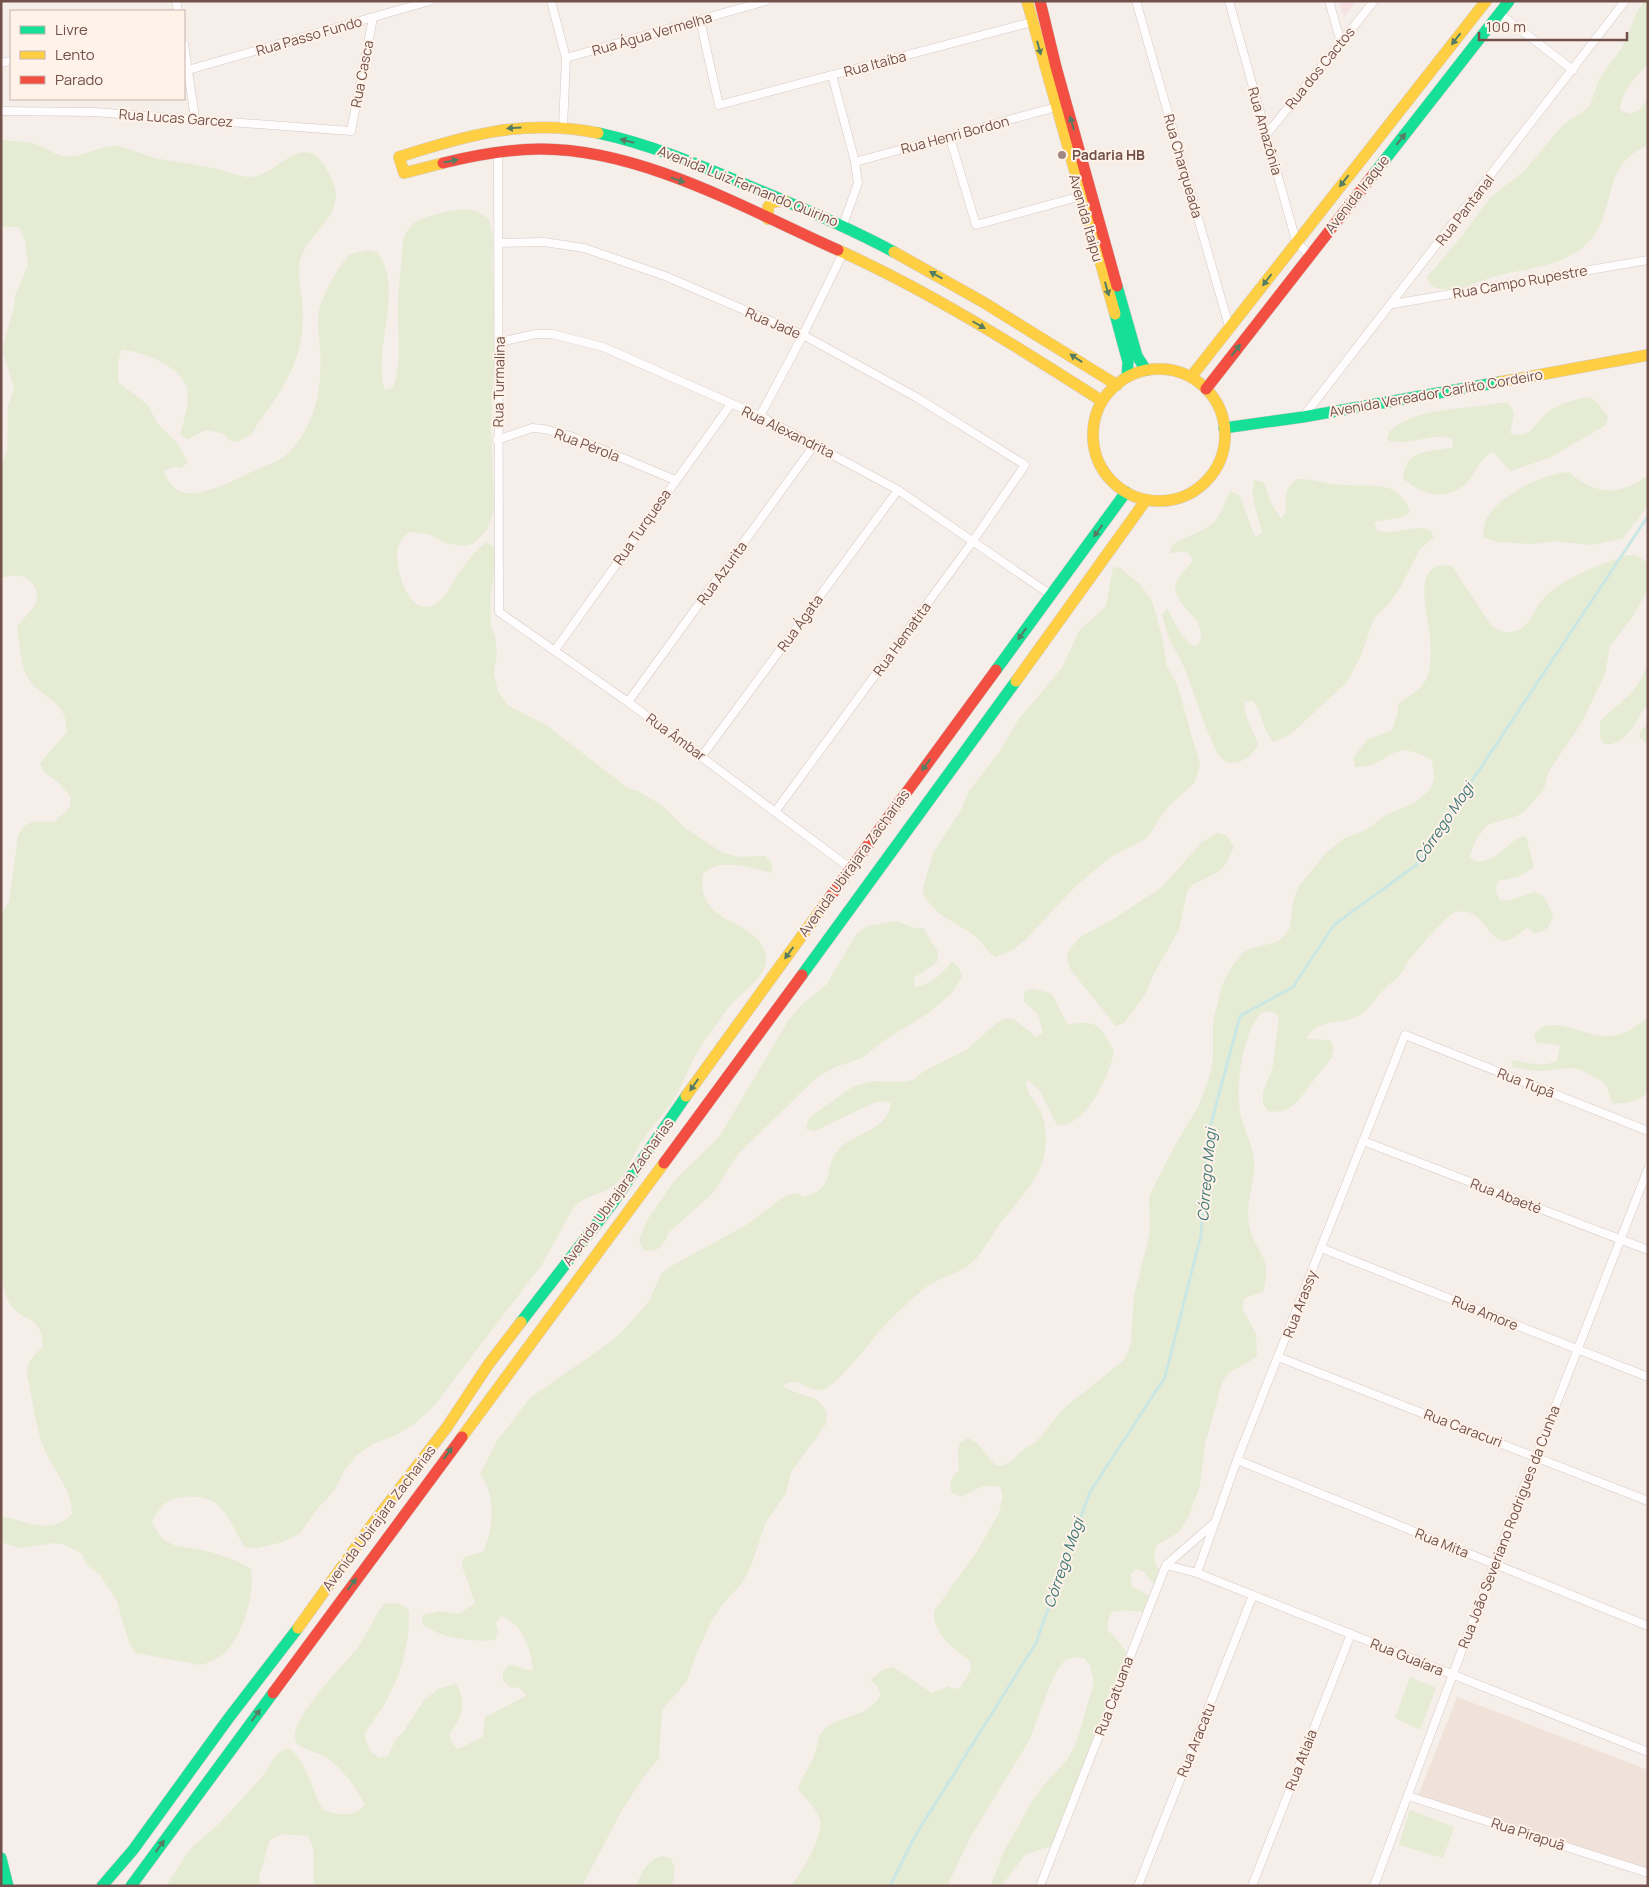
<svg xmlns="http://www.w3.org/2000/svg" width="1649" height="1887" font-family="Manrope,sans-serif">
	<rect width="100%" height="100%" fill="#f5eee9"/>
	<path fill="#f1e2d9" d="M1457,1697l191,73v102l-230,-76z"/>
	<path fill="#f7e1e5" d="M1339,1h17l-12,16z"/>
	<g fill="#e6ebd4">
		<path d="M1645,1h3v63c-12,13 -27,27 -28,46l9,4 9,-3 10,-12v46c-52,22 -27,71 -65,102 -25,21 -59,21 -90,30 -20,6 -40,18 -62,9l-4,-9 35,-41 27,-37 36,-29 37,-44 28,-20 9,-27 24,-33 15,-36z"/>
		<path d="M1,140c11,1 24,1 34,4 10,3 18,10 28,12 18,3 34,-10 52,-10 10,0 29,9 40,12 17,4 35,5 52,9 14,2 26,8 40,10 23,3 45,-33 66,-23 9,4 19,24 22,34 6,26 -21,43 -31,62 -11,20 -1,42 -1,63 1,40 -16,73 -40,103 -11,14 -6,18 -26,26l-8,-2 -7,-7 -17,-3 -18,10 -7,-6c4,-14 10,-30 7,-46 -5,-21 -45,-37 -65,-38l-4,11v21l30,23 9,18 21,21 10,18 -7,6 -9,-1 -8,4c7,21 21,26 41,20 19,-4 32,-13 49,-20 10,-5 22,-8 31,-15 30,-27 38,-68 35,-107 -1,-13 -3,-26 -1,-38 5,-19 18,-43 31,-57l18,-4 9,2c29,37 -6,98 8,139l8,-4c10,-26 4,-54 5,-81 0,-22 4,-43 5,-65 2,-6 5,-13 10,-17 11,-9 44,-16 58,-14 7,1 12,5 18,9l4,19 -1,29 4,40 -2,19v42l-3,57 3,85 -7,20 -14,14 -9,2 -18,-3 -18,-9 -19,-2c-5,4 -9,8 -11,15 -5,17 10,71 35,58 12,-5 17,-19 24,-29 8,-12 18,-26 30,-34l8,6 2,9 -7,40 1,30 4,8 2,19 -3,19 4,19 11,14 37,19 82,63 10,3 25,15 21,21 37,25 18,5 26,-1 7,7v10c-21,-5 -52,-16 -69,1 -9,54 59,43 63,84 2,19 -28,36 -38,50 -9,13 -20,27 -28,40 -11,17 -17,37 -28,54 -10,15 -23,27 -32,42 -7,11 -11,24 -19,34 -13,18 -33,14 -47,29l-33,59 -108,141 -19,17 -18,11 -23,9 -16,11 -13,16 -10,20 -15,16 -19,26 -17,9 -26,6 -12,-1c-18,-27 -21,-54 -61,-50 -17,1 -24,10 -32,24 11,29 28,24 54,30 14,3 31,10 44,17 7,23 -8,70 -26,85 -7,6 -16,10 -24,12l-64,-12 -6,-8 -14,-46 -16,-24 -13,-10 -5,-11 -19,-10 -9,-1 -34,5 -19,-6v-26c25,5 50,20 71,-2 0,-26 -19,-43 -28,-66 -9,-22 -11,-48 -17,-72 -1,-15 7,-19 16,-30 -2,-33 -18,-21 -32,-41 -7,-9 -8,-23 -10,-34v-356l8,-13 9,-66c9,-18 18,-14 36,-14l16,-15 1,-10 -13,-15 -15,-11 -3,-8 27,-31c-1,-33 -21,-30 -37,-51 -10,-13 -10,-38 -13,-54 6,-8 13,-15 18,-22 7,-11 -3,-27 -14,-29 -6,-2 -13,1 -20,2v-113l6,-13 1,-46 6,-18 -11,-36 1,-9 10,-37 1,-10 13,-31 -3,-24 -6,-14h-18z"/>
		<path d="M1590,397l8,6 10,14 -2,8 -57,33 -38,13c-8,-6 -11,-14 -19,-19 -12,6 -15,19 -24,29 -19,21 -47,15 -65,-3 4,-32 26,-24 50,-31l-1,-8c-21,-8 -43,9 -65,1l2,-8c29,-27 75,-21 111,-29h9l5,10 -4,20c21,8 24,-10 38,-21 12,-9 28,-13 42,-15z"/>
		<path d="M1569,472c25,23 51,25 79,3v31l-26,33 -31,6 -36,-4 -23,3 -35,-2 -14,-5c1,-6 1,-14 4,-19 14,-24 56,-44 82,-46z"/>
		<path d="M1296,479c17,-1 32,6 49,6 28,2 54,-6 65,27l-7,5 -29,5 3,8c17,7 34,-6 53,0l4,7 -14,12 -19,37 -13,19 -14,13 -13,38 -14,26 -56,52 -17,8c-12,-10 -10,-28 -21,-41h-8c-2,15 9,29 13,44 -6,11 -22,24 -35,15 -11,-8 -32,-78 -40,-95 -3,-9 -9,-16 -13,-24 -3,-8 -5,-17 -8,-26l5,-7c8,15 13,29 28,39l6,-6c0,-7 -1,-14 -4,-20 -7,-11 -28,-24 -20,-41 4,-8 13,-12 16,-22l-7,-7 -17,2 3,-8c11,-7 35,-15 42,-23 9,-9 10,-21 17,-31l9,5 15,41 7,-4c-3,-17 -13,-35 -8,-53l10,2 6,19 11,18 5,-8c-1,-14 -2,-21 10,-32z"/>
		<path d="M1628,555h8l12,8v26l-15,27 -23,30 -5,28 -23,48 -33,49 -5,18 -19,22 -8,5 -30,9 -11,15 -7,17 8,5c28,-3 30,-24 49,-26l8,31 -16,10 -20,4 -3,9 4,9 8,2 28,-9 9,5 9,18c-3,11 -6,16 -18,18l-7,-5c-7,3 -13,10 -19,12 -21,7 -24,-35 -53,-28 -8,1 -41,40 -47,48 -3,5 -6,12 -10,16 -3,4 -8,6 -12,10 -6,6 -12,13 -17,20 -21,26 -50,6 -64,33l24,1 4,8 -2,9 -35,45c-9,8 -17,11 -29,9l-5,-7v-11l10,-27 6,-50 -8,-5 -10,2c-19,21 -25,70 -21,99 3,17 14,34 14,51 1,21 -9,39 -5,61 5,30 25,30 14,68l-19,6 -2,10 14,26 1,22c-11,10 -25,11 -34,24l-18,64 -5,41 -11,31 -10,16 -23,14c-2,9 -3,17 4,25l-2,11 -4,2 -10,-12 -8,-3 -6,7 2,10 17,10 1,8 -4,7c-13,2 -19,-3 -34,1l-4,8 -1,9 15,17 4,7v6l-8,22 -10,14 -2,17 -6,18 -13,27 -35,89 -26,8 -24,31 -9,1 -1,-3 10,-28 28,-50 12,-18 25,-27 10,-19 17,-59 -4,-17 -6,-7 -10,-1 -9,3 -7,9 -8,16 -21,56 -58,95 -24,50h-156c10,-11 33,-52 29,-66 -5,-15 -15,-20 -22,-32 5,-13 14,-24 18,-38 3,-8 1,-14 8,-20 18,-17 45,-11 57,-36l-4,-8 -7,-6 14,-11 9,-2 39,26 18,-7 1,3 9,-1 11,-18 -1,-9c-17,-13 -37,-26 -36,-50l42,-58 23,-40 4,-17 -3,-9c-19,-4 -23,2 -39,10l-9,-4c-3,-10 -1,-16 7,-23l-1,-18 2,-9 8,-5 9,5 19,23 8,-1 9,-5 6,-7 18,-12 26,-32 60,-48 5,-9 3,-11 3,-46 16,-62 -1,-37 24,-47 25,-42 10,-26 5,-22v-37l9,-37 9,-17 12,-15 7,-4 27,-7 8,-7 5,-7 3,-27 6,-15 26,-32 18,-15 21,-8 22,-16 30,-13 8,-7 7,-7 3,-10 -2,-18c-46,-25 -39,8 -77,7l-2,-9 14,-18 25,-10 6,-17v-9c16,-12 30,-16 32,-40 2,-9 0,-33 -2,-42 -4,-22 -12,-63 24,-56l38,58c8,7 17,11 28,6 13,-6 16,-21 24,-30 19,-22 59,-36 86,-45z"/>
		<path d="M1119,567l22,18 11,16 10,36 5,30 10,17 23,81 -5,17 -28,26 -20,30 -38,20 -34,29 -48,51 -14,12 -18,7c-10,-7 -15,-19 -26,-25 -22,-15 -32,-15 -47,-40l11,-39 28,-43 8,-19 31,-40 18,-31 44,-52 17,-37 27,-25 7,-38z"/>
		<path d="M1648,662v45l-4,1c-9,16 -18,38 -40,36l-4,-7v-15c23,-25 36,-24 48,-60z"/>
		<path d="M1648,723v22l-9,-8 2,-7z"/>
		<path d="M1217,833l9,2 8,12 -9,18 -7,7 -26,13 -5,7 -8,38 -26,45 -7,18 -22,30 -8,3 -45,-56 -4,-10 1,-8 12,-15 32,-17 50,-33 40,-45z"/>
		<path d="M896,921l19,7h8l15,24 -1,10 -23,16 1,9c17,-3 27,-12 37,-26l7,7 3,9 -11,17 -24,20 -42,26 -23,18 -27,9 -19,11 -78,76 -25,39 -45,40c-4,14 -11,20 -25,17l-4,-10 7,-18 28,-41 46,-45 68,-115 12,-15 27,-22 30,-51 11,-7z"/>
		<path d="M1032,989l19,4 17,32c30,-7 32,2 46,26 -4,24 -29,78 -57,74l-17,-34 -13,-12c-3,15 8,20 14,33 6,14 6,34 2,48 -8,25 -26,42 -42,62 -9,12 -16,27 -26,38 -15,15 -39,17 -55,32 -11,10 -23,20 -33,31 -14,14 -47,60 -63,66 -16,6 -23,-15 -42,-3l7,4 27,9 7,7 4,8 -1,10 -35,48 -5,21 -20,29 -15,44 -9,17 -20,22 -11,17 -15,33 -9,26 -25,29 -3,48 -17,21 -21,33 -39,74h-268l-1,-39 -5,-11 -26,-2 -12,6 -11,37 2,9h-95l25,-38 29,-25 41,-45 17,-25 10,-5c17,9 25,45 35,62 15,5 31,8 42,-5 -9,-18 -23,-38 -41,-49 -8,-4 -18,-6 -25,-11 -21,-16 46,-81 57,-95 11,-15 17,-32 28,-46 11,-2 17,-1 25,7 1,34 -8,64 -25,94 -6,10 -14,19 -20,30l6,16 9,7 9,-2 8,-17 7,-7 21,-32 14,-11 18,-5c12,20 5,34 -7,51l3,8 6,6 25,-12 2,-20 41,-21 -6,-8 -10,-1 -7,-6v-10l6,-6c9,0 15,6 24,5 -1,-19 -12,-49 -32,-54l-5,7 2,8 -3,9c-25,2 -52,-1 -73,-16l1,-9 17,-4 19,3 16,-11 -13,-37 2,-9 19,-5c11,-22 13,-59 -3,-78l17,-33 33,-43 79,-55 16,-14 24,-28 12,-27 7,-6 78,-43 39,-29 11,-3 9,4c35,-12 15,-30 36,-50 19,-17 46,-16 50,-44l-8,-2 -10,2 -58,28 -9,-2 2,-9 6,-6 40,-28 20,-5 29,1 10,-2 11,-9 42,-21 31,-27 8,-5 9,1 22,18 7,-4 -5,-19 -14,-12v-10z"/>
		<path d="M1648,1018v73c-8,11 -23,13 -36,12l-5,-16 -5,-6 -23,-12 -8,-1 -35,3 -23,-4 -2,-7c17,2 30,8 46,1l3,-15 -8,-2 -15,-1 -3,-7c15,-25 48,1 72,0 21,0 25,-8 42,-18z"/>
		<path d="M1410,1677l26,11 -16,42 -25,-12z"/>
		<path d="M1410,1810l44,17 -11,31 -44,-13z"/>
		<path d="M663,1856l8,2 4,11 -3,17h-36c6,-14 11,-26 27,-30z"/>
	</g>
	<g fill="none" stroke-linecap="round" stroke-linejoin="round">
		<path stroke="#cbe7e4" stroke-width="3" d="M890,1886l25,-50 121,-193 54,-151 75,-115 36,-142 7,-100 32,-119 53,-29 41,-62 82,-60 232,-349"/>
		<g stroke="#d4cac6" stroke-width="9">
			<g id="street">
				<path d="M176,1l2,10"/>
				<path d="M551,1l15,57 -3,69"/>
				<path d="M1136,1l94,329"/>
				<path d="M1229,1l67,240 13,14"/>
				<path d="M1329,1l12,42"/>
				<path d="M1500,14l73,56"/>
				<path d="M700,20l19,85 313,-83"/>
				<path d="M184,44l11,74"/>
				<path d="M566,58l200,-57"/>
				<path d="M1,63l10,-2"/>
				<path d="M188,70l242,-69"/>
				<path d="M832,75l23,87 3,21 -15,42"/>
				<path d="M1,111l93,1 257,19 22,-113"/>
				<path d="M1266,135l108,-134"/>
				<path d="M950,138l26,87 109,-30"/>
				<path d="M498,153l1,459 129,90 222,166"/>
				<path d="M855,162l205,-56"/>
				<path d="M498,243l46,-1 40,6 81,28 138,59 113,62 109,68 -52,76 -198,271"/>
				<path d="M1393,304l255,-44"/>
				<path d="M500,342l36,-8h16l51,13 157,69 138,74 153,105"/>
				<path d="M760,416l43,-81 40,-82"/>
				<path d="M1303,417l322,-416"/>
				<path d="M497,440l35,-12 12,1 26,7 105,44"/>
				<path d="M555,650l176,-246"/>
				<path d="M628,702l187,-258"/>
				<path d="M702,756l196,-266"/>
				<path d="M1363,1141l285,109"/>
				<path d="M1321,1248l327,129"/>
				<path d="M1278,1357l370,144"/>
				<path d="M1237,1460l411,166"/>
				<path d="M1166,1565l31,8 451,179"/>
				<path d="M1197,1573l40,-113 168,-425 243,96"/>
				<path d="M1408,1796l240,77"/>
				<path d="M1040,1886l126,-321 46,-40"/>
				<path d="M1138,1886l115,-291"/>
				<path d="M1252,1886l99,-252"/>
				<path d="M1374,1886l120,-322 154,-395"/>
			</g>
		</g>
		<g stroke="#d4c9c6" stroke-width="12">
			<g id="fast">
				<path d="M598,133c56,12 108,35 161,57 46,19 91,38 135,62"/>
				<path d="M1373,175l136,-174"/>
				<path d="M1117,286l20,70 9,14"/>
				<path d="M1115,314l13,48 -1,15"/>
				<path d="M1224,428l79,-11 197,-35"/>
				<path d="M996,670l130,-178"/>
				<path d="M802,975l214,-294"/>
				<path d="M521,1322l91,-118 74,-108"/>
				<path d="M1,1858l7,28"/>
				<path d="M102,1886l31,-36 95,-131 70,-91"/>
				<path d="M131,1886l142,-193"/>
			</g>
		</g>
		<g stroke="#d4c9c6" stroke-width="12">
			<g id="slow">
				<path d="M1027,1l88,313"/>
				<path d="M443,163l-39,10 -5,-16c68,-22 127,-39 199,-24"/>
				<path d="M768,219v-12l4,-5 13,-1"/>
				<path d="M838,250c93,42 178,96 264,151"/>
				<path d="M894,252l89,50 134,83"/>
				<circle cx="1159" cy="435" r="66"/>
				<path d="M1191,377l295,-376"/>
				<path d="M1500,382l148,-27"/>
				<path d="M1016,681l130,-181"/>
				<path d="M686,1096l144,-199"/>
				<path d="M462,1437l202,-274"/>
				<path d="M298,1628l73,-102 76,-99 41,-62 33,-43"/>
			</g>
		</g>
		<g stroke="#d4c9c6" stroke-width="12">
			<g id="jam">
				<path d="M1040,1l16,66 61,219"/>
				<path d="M443,163c32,-8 65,-14 98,-14 101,0 207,61 297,101"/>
				<path d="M1206,389l167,-214"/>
				<path d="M830,897l166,-227"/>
				<path d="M664,1163l138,-188"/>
				<path d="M273,1693l189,-256"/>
			</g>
		</g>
		<use href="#street" stroke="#fefcfc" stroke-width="8"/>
		<use href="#fast" stroke="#16e098" stroke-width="11"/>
		<use href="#slow" stroke="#ffcf43" stroke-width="11"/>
		<use href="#jam" stroke="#f24e42" stroke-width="11"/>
	</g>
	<defs><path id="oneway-solid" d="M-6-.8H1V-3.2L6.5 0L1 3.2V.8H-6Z" transform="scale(1.25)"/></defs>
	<g fill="#567c61">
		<use href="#oneway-solid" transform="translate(1456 39) rotate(128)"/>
		<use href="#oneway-solid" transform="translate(1039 48) rotate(75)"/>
		<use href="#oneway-solid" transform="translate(1072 123) rotate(-106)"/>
		<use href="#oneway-solid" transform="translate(514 128) rotate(177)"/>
		<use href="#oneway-solid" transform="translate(1401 139) rotate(-52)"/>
		<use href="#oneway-solid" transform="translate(627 141) rotate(-166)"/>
		<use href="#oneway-solid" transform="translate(451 161) rotate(-12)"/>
		<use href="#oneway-solid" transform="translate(678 180) rotate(19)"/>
		<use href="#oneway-solid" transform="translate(1344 181) rotate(128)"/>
		<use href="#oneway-solid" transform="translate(936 275) rotate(-151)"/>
		<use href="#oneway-solid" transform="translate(1267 280) rotate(127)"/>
		<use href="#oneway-solid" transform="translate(1107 289) rotate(74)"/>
		<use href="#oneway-solid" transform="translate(979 325) rotate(30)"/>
		<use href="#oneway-solid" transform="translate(1236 350) rotate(-52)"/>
		<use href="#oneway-solid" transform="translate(1076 358) rotate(-147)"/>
		<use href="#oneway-solid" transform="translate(1098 531) rotate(126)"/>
		<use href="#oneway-solid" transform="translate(1022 634) rotate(126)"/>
		<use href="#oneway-solid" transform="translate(926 765) rotate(126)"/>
		<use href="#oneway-solid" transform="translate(789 953) rotate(126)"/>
		<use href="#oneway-solid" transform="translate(694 1085) rotate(125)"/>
		<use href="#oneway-solid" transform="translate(448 1453) rotate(-54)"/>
		<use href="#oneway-solid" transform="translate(352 1584) rotate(-54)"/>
		<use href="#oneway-solid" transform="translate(256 1715) rotate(-54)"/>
		<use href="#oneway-solid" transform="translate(160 1846) rotate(-54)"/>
	</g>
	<circle fill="#a08882" stroke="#fef2e9" stroke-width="2" cx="1062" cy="155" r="5"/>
	<g text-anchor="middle" stroke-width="4" stroke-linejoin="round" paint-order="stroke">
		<g font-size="14" fill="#72514a" stroke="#fef2e9">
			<text transform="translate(652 34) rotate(-16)" y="5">Rua Água Vermelha</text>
			<text transform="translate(309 36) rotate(-16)" y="5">Rua Passo Fundo</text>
			<text transform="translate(875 64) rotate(-15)" y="5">Rua Itaíba</text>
			<text transform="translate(1320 68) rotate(-51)" y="5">Rua dos Cactos</text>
			<text transform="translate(362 74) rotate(-79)" y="5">Rua Casca</text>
			<text transform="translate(176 118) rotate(4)" y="5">Rua Lucas Garcez</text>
			<text transform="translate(1265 131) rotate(74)" y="5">Rua Amazônia</text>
			<text transform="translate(955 135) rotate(-15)" y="5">Rua Henri Bordon</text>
			<text transform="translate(1183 166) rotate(74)" y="5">Rua Charqueada</text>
			<text transform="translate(748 186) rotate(22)" y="5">Avenida Luiz Fernando Quirino</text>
			<text transform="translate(1357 194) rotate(-52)" y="5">Avenida Iraque</text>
			<text transform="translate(1465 210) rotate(-52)" y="5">Rua Pantanal</text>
			<text transform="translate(1086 218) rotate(74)" y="5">Avenida Itaipu</text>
			<text transform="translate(1520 282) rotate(-10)" y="5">Rua Campo Rupestre</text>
			<text transform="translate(773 323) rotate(23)" y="5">Rua Jade</text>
			<text transform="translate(499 382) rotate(-89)" y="5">Rua Turmalina</text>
			<text transform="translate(1436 393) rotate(-10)" y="5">Avenida Vereador Carlito Cordeiro</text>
			<text transform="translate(788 432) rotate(26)" y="5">Rua Alexandrita</text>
			<text transform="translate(587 445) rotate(21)" y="5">Rua Pérola</text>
			<text transform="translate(642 527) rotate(-55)" y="5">Rua Turquesa</text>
			<text transform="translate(722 573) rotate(-54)" y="5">Rua Azurita</text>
			<text transform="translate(800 623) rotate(-54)" y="5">Rua Ágata</text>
			<text transform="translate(902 639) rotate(-54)" y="5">Rua Hematita</text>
			<text transform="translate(676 737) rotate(36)" y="5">Rua Âmbar</text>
			<text transform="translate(854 863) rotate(-54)" y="5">Avenida Ubirajara Zacharias</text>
			<text transform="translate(1526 1083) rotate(21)" y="5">Rua Tupã</text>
			<text transform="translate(618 1192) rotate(-54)" y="5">Avenida Ubirajara Zacharias</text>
			<text transform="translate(1506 1196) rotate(21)" y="5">Rua Abaeté</text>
			<text transform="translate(1300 1304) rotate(-69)" y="5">Rua Arassy</text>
			<text transform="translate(1485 1313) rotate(22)" y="5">Rua Amore</text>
			<text transform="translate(1463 1428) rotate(21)" y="5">Rua Caracuri</text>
			<text transform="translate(379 1518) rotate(-53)" y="5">Avenida Ubirajara Zacharias</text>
			<text transform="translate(1509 1527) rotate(-69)" y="5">Rua João Severiano Rodrigues da Cunha</text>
			<text transform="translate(1442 1543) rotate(22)" y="5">Rua Mita</text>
			<text transform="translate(1407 1657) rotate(22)" y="5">Rua Guaíara</text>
			<text transform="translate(1114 1696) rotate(-69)" y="5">Rua Catuana</text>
			<text transform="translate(1196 1740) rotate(-68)" y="5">Rua Aracatu</text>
			<text transform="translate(1301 1760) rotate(-69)" y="5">Rua Atiaia</text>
			<text transform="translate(1528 1834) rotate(18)" y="5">Rua Pirapuã</text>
		</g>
		<g font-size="14" font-weight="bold" fill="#72514a" stroke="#fef2e9" text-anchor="start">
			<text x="1072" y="160">Padaria HB</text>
		</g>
		<g font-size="15" font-style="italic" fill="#3f7876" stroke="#fef2e9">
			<text transform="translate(1444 823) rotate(-56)" y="5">Córrego Mogi</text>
			<text transform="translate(1207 1175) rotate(-85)" y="5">Córrego Mogi</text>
			<text transform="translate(1064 1563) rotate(-71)" y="5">Córrego Mogi</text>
		</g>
	</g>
	<rect width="1649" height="1887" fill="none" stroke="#72514a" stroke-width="5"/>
	<rect x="10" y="10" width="175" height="90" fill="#fef2e9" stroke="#c6b2a9"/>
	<rect x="20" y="26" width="25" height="8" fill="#16e098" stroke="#c6b2a9"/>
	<text x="55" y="35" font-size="15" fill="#72514a">Livre</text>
	<rect x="20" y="51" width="25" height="8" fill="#ffcf43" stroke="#c6b2a9"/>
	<text x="55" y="60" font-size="15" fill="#72514a">Lento</text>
	<rect x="20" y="76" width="25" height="8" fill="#f24e42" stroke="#c6b2a9"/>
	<text x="55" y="85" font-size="15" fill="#72514a">Parado</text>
	<path d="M1479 32v8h148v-8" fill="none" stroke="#72514a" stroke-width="2.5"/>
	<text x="1486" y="32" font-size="15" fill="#72514a" stroke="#fef2e9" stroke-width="4" paint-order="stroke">100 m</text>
</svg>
